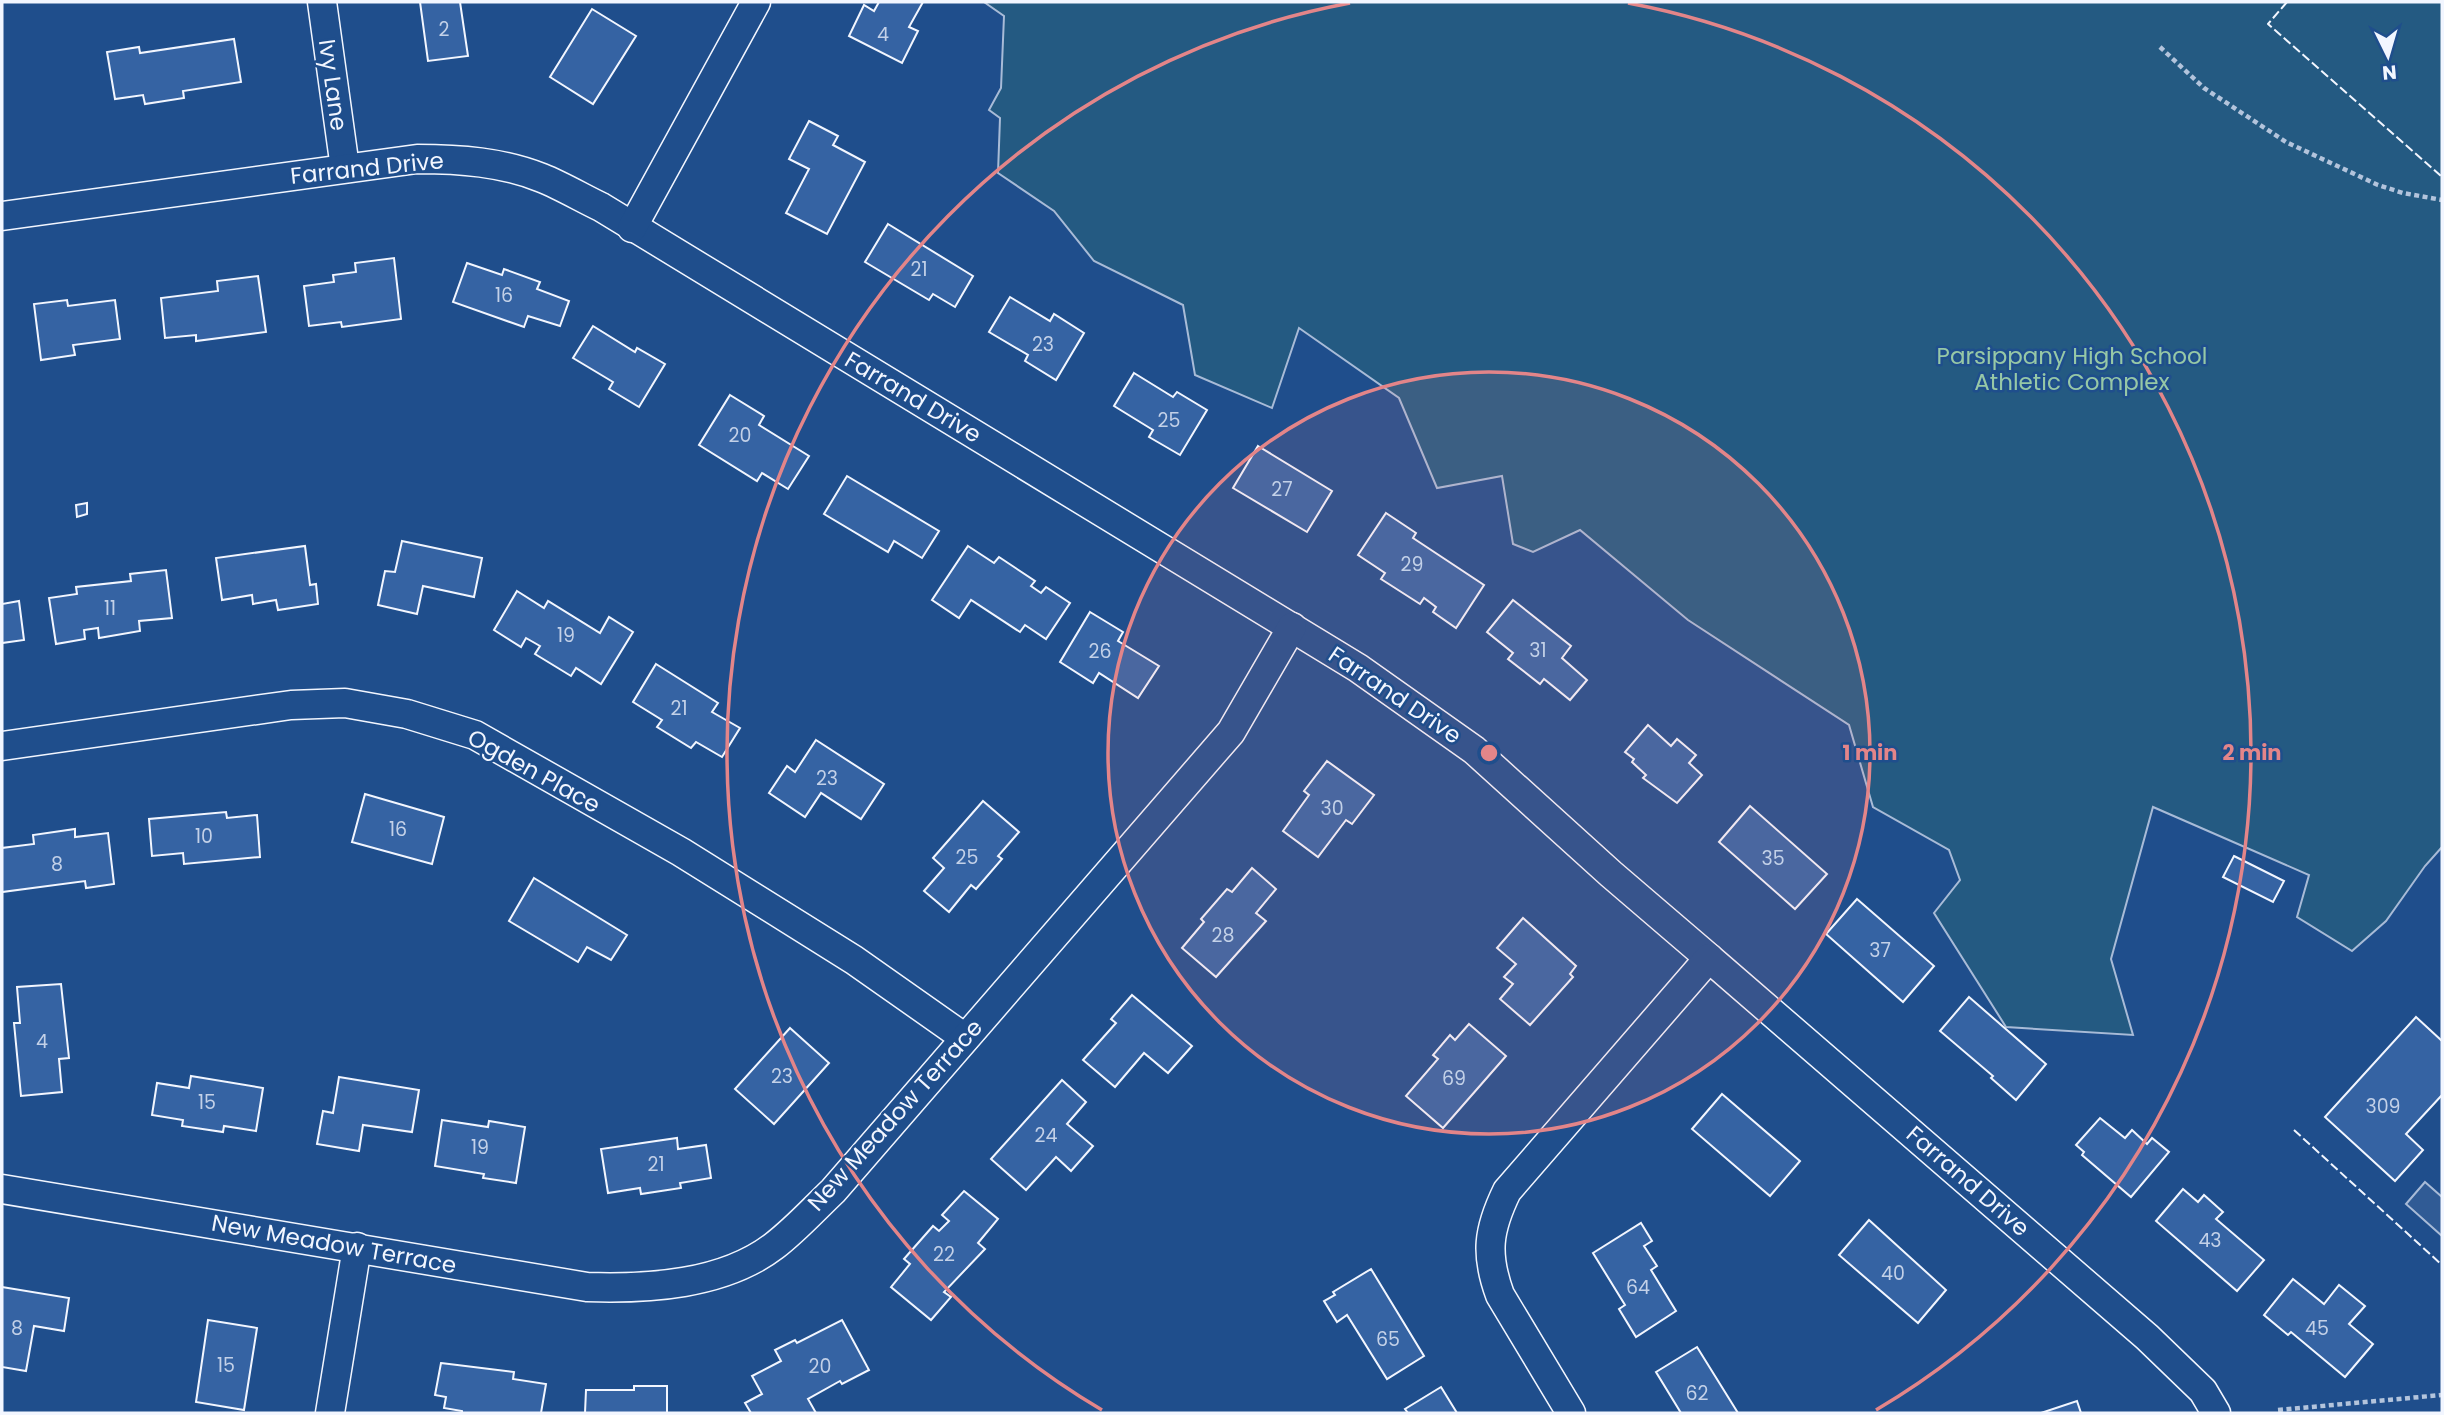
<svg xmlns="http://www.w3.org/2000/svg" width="2444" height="1415" font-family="Poppins,sans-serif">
	<rect width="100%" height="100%" fill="#1f4e8c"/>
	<path fill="#245a82" stroke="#a8bbd7" stroke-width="2" d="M984,2h1458v845l-17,19 -39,55 -34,30 -55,-34 12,-42 -156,-68 -42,152 22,76 -127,-8 -72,-114 26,-33 -11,-30 -76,-43 -24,-82 -161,-105 -108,-90 -47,22 -20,-8 -11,-68 -65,12 -38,-90 -100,-70 -27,80 -77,-33 -12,-70 -89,-44 -40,-50 -56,-38 2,-55 -11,-8 12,-22 3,-72z"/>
	<path fill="#305b95" stroke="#a8bbd7" stroke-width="2" d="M2425,1182l17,15v39l-36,-32z"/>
	<g fill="#3563a3" stroke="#f2f6ff" stroke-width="2">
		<path d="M420,2h40l8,54 -40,5z"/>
		<path d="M879,2h44l-14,25 9,4 -16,32 -53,-27 15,-31 10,6z"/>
		<path d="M592,9l44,27 -43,68 -43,-27z"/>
		<path d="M234,39l7,43 -58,9 1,7 -39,6 -2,-9 -28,4 -8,-47 32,-5 1,6z"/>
		<path d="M809,121l29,15 -5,9 32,17 -38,72 -41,-21 23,-44 -20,-10z"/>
		<path d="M888,224l85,52 -18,31 -22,-13 -4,6 -64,-38z"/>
		<path d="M394,258l7,61 -59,8 -1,-5 -32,4 -5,-40 30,-4 -1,-7 23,-3 -1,-9z"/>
		<path d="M467,263l35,12 2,-6 36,13 -3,7 32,12 -9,25 -32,-10 -4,11 -71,-25z"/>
		<path d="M258,276l8,56 -70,9v-6l-31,3 -4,-40 57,-7 -1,-10z"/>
		<path d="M1010,297l40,24 4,-7 30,19 -28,47 -31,-19 3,-6 -39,-23z"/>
		<path d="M67,300l1,6 47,-6 5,39 -47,6 2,10 -34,5 -7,-56z"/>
		<path d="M593,326l42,26 2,-4 28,16 -26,43 -30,-18 4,-7 -40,-24z"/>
		<path d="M1134,373l39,24 4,-5 30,18 -27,45 -31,-18 4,-7 -39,-24z"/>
		<path d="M730,395l34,21 -5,9 50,31 -21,33 -26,-16 -5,8 -58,-36z"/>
		<path d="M1258,446l74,45 -25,41 -74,-44z"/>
		<path d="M847,476l92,55 -17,27 -28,-17 -6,11 -64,-38z"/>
		<path d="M87,503v11l-10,3 -1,-12z"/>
		<path d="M1386,513l30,20 -3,5 71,47 -28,43 -23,-16 3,-5 -12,-9 -4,6 -39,-25 4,-6 -27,-18z"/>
		<path d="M402,541l80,17 -8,39 -51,-11 -6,28 -39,-9 7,-34 10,1z"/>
		<path d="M305,546l5,39 6,-1 2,20 -40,6 -2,-10 -23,4 -1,-9 -30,5 -6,-42z"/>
		<path d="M968,546l26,17 5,-6 36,24 -4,5 10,7 5,-6 24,16 -24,36 -21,-14 -5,7 -49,-32 -12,18 -27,-18z"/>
		<path d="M166,570l6,48 -33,3 1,10 -41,7 -1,-10 -14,2 1,9 -29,5 -7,-46 28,-4 -1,-7 55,-6 -1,-7z"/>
		<path d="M517,591l27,17 4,-7 52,32 9,-16 24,15 -32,52 -25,-16 -5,8 -36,-22 5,-8 -14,-8 -5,9 -27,-17z"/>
		<path d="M1513,600l58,46 -9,12 25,22 -17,20 -26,-21 -4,5 -32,-25 5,-6 -26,-21z"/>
		<path d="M19,601l5,39 -22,3v-39z"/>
		<path d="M1090,612l33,20 -5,9 41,25 -21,32 -39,-25 -6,10 -33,-21z"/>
		<path d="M656,664l62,39 -6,9 28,16 -18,29 -26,-15 -5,6 -34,-21 5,-7 -29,-18z"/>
		<path d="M1648,725l23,21 6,-7 19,16 -7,8 13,12 -25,28 -34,-25 3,-3 -14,-13 2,-3 -9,-7z"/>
		<path d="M816,740l68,44 -23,35 -40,-26 -16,24 -36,-24 18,-27 8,6z"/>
		<path d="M1327,761l47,34 -22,29 -6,-4 -28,37 -35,-26 26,-36 -5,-4z"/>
		<path d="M365,794l79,23 -12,47 -80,-22z"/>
		<path d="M983,801l36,31 -21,24 4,3 -26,30 -5,-4 -22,27 -25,-21 20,-23 -11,-10z"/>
		<path d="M1750,806l77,68 -32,35 -76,-67z"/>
		<path d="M226,812l1,6 30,-3 3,42 -76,7 -1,-11 -31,3 -3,-37z"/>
		<path d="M75,829v8l33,-4 6,51 -28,4 -1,-7 -83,11v-44l32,-4 -1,-9z"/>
		<path d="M2234,856l50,25 -11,21 -50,-25z"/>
		<path d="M1252,868l24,21 -20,24 10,8 -50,56 -34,-29 22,-26 -3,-3 26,-30 5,3z"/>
		<path d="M534,878l93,57 -16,25 -24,-13 -9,15 -69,-41z"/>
		<path d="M1857,899l77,67 -31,36 -77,-68z"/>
		<path d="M1523,918l53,48 -6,8 3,3 -43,48 -30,-26 13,-15 -9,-7 12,-13 -19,-16z"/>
		<path d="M61,984l8,74 -10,1 3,33 -41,4 -7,-73h6l-3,-36z"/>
		<path d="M1132,995l60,51 -24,27 -24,-20 -29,34 -32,-27 33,-37 -5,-4z"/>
		<path d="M1969,997l77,67 -30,36 -25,-22 2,-2 -53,-45z"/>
		<path d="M2416,1017l26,24v54l-36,39 17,16 -28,31 -70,-64z"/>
		<path d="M1469,1024l37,32 -63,72 -37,-32 32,-37 -5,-4 17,-20 5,5z"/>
		<path d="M790,1028l39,35 -55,61 -39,-35z"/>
		<path d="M191,1076l72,12 -7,43 -32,-5 -1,6 -41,-6 1,-6 -31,-5 5,-32 32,5z"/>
		<path d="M339,1077l80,13 -7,42 -49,-7 -4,26 -42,-7 6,-33 10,2z"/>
		<path d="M1062,1080l24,22 -19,22 26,22 -22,25 -15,-14 -30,33 -35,-31z"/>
		<path d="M1722,1094l78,67 -30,35 -78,-67z"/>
		<path d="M2100,1118l25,20 7,-8 15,14 5,-6 17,14 -38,45 -49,-42 2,-3 -8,-7z"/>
		<path d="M442,1120l46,7 1,-6 36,6 -9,56 -33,-5 1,-4 -49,-8z"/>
		<path d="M677,1138l1,11 28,-4 5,33 -31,5 1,5 -40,6 -1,-6 -32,5 -7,-44z"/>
		<path d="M2183,1189l15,13 6,-7 19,17 -7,7 48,41 -27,31 -81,-70z"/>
		<path d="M964,1191l34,28 -20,24 7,6 -41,43 7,5 -20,23 -40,-33 19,-23 -6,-5 29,-33 6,5 10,-10 -7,-6z"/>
		<path d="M1869,1220l77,70 -28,33 -79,-68z"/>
		<path d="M1641,1223l11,18 -8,5 13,20 -6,4 25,41 -40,26 -17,-28 6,-4 -32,-52z"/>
		<path d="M1371,1269l53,87 -37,23 -40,-64 -10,7 -13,-21 11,-6 -2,-3z"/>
		<path d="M2293,1279l31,25 15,-19 26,21 -16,18 24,20 -28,33 -54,-45 -3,3 -24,-20z"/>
		<path d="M2,1287l67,11 -5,33 -30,-5 -8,45 -24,-4z"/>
		<path d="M208,1320l49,8 -13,82 -48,-8z"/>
		<path d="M842,1320l27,50 -27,14 -2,-3 -32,18 8,14h-65l-6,-10 17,-9 -10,-18 29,-15 -6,-11 20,-10 2,3z"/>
		<path d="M1697,1347l41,66h-57l-25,-41z"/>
		<path d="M441,1363l73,9 -1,7 33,5 -5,29h-79v-2l-18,-3 2,-11 -11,-2z"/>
		<path d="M634,1386h33v27h-82l1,-23h48z"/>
		<path d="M1441,1387l16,26h-49l-3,-4z"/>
		<path d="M2077,1401l4,12h-40z"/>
	</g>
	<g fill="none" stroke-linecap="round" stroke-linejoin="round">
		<g stroke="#f2f6ff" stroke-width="31">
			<g id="street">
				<path d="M322,2l23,166"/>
				<path d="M2,216l415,-57c43,0 85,3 125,19 20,8 40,20 59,29l757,461 116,82 137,124 98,84"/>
				<path d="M632,228l124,-226"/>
				<path d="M2,746l289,-41 54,-2 62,11 68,21 206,117 173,108 111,78"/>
				<path d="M2,1189l585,98c61,2 136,-2 187,-41 21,-16 40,-37 59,-55l398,-459 61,-105"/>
				<path d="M330,1413l27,-166"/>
				<path d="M1571,1413l-71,-118c-15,-41 -12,-65 7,-104l202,-233 438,379 56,54 13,22"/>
			</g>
		</g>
		<g stroke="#b3c4dc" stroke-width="4.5" stroke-dasharray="5 3.5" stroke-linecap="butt">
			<path d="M2160,47l44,41 82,54 92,43 25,8 39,7"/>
			<path d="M2278,1410l164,-15"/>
		</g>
		<use href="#street" stroke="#1f4e8c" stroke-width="28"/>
		<g stroke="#f2f6ff" stroke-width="2" stroke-dasharray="9 3.5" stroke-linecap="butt">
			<path d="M2287,2l-19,22 173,152 1,-2"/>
			<path d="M2294,1130l148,135"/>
		</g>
	</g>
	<circle cx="1489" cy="753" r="381" fill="#e38589" fill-opacity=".12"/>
	<g fill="none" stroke="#e38589" stroke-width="3.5">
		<circle cx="1489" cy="753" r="381"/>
		<path d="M1102 1410A763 763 0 0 1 1350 3M1628 3A763 763 0 0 1 1876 1410"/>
	</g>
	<g text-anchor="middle" stroke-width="5" stroke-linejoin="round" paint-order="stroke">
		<g font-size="19" fill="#c3d1e8">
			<text x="444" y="36">2</text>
			<text x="883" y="41">4</text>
			<text x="919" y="276">21</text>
			<text x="504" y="302">16</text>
			<text x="1043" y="351">23</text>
			<text x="1169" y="427">25</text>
			<text x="740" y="442">20</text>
			<text x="1282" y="496">27</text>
			<text x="1412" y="571">29</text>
			<text x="110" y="615">11</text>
			<text x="566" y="642">19</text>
			<text x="1538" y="657">31</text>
			<text x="1100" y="658">26</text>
			<text x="679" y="715">21</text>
			<text x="827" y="785">23</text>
			<text x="1332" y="815">30</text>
			<text x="398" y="836">16</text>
			<text x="204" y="843">10</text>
			<text x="967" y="864">25</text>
			<text x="1773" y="865">35</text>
			<text x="57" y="871">8</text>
			<text x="1223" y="942">28</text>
			<text x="1880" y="957">37</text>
			<text x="42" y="1048">4</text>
			<text x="782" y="1083">23</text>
			<text x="1454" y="1085">69</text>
			<text x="207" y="1109">15</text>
			<text x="2383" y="1113">309</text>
			<text x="1046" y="1142">24</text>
			<text x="480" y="1154">19</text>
			<text x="656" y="1171">21</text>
			<text x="2210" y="1247">43</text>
			<text x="944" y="1261">22</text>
			<text x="1893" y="1280">40</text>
			<text x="1638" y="1294">64</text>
			<text x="17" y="1335">8</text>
			<text x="2317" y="1335">45</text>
			<text x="1388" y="1346">65</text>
			<text x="226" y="1372">15</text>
			<text x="820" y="1373">20</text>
			<text x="1697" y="1400">62</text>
		</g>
		<g font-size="23" fill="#f2f6ff" stroke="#1f4e8c">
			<text transform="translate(333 85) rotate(82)" y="8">Ivy Lane</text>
			<text transform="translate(367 168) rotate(-6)" y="8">Farrand Drive</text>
			<text transform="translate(913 397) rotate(31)" y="8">Farrand Drive</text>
			<text transform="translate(1395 695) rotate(34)" y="8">Farrand Drive</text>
			<text transform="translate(534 771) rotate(29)" y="8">Ogden Place</text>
			<text transform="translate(895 1115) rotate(-48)" y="8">New Meadow Terrace</text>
			<text transform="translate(1968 1181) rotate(41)" y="8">Farrand Drive</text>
			<text transform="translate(334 1244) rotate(10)" y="8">New Meadow Terrace</text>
		</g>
		<g font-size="23" fill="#97c8a6" stroke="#1f4e8c">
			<text x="2072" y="364">Parsippany High School<tspan x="2072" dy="26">Athletic Complex</tspan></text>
		</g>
	</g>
	<circle cx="1489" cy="753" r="10" fill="#e38589" stroke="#1f4e8c" stroke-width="3.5"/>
	<g font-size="21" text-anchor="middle" font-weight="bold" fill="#e38589" stroke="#1f4e8c" stroke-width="5" stroke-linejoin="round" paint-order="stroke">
		<text x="1870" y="760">1 min</text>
		<text x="2252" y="760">2 min</text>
	</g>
	<rect width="2444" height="1415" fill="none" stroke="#f2f6ff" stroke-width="7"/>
	<g transform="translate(2388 56) rotate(175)" stroke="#1f4e8c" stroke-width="5" paint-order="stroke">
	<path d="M0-5L12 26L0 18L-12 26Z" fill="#f2f6ff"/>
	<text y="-10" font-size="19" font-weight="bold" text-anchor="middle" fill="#f2f6ff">N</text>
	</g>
</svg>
